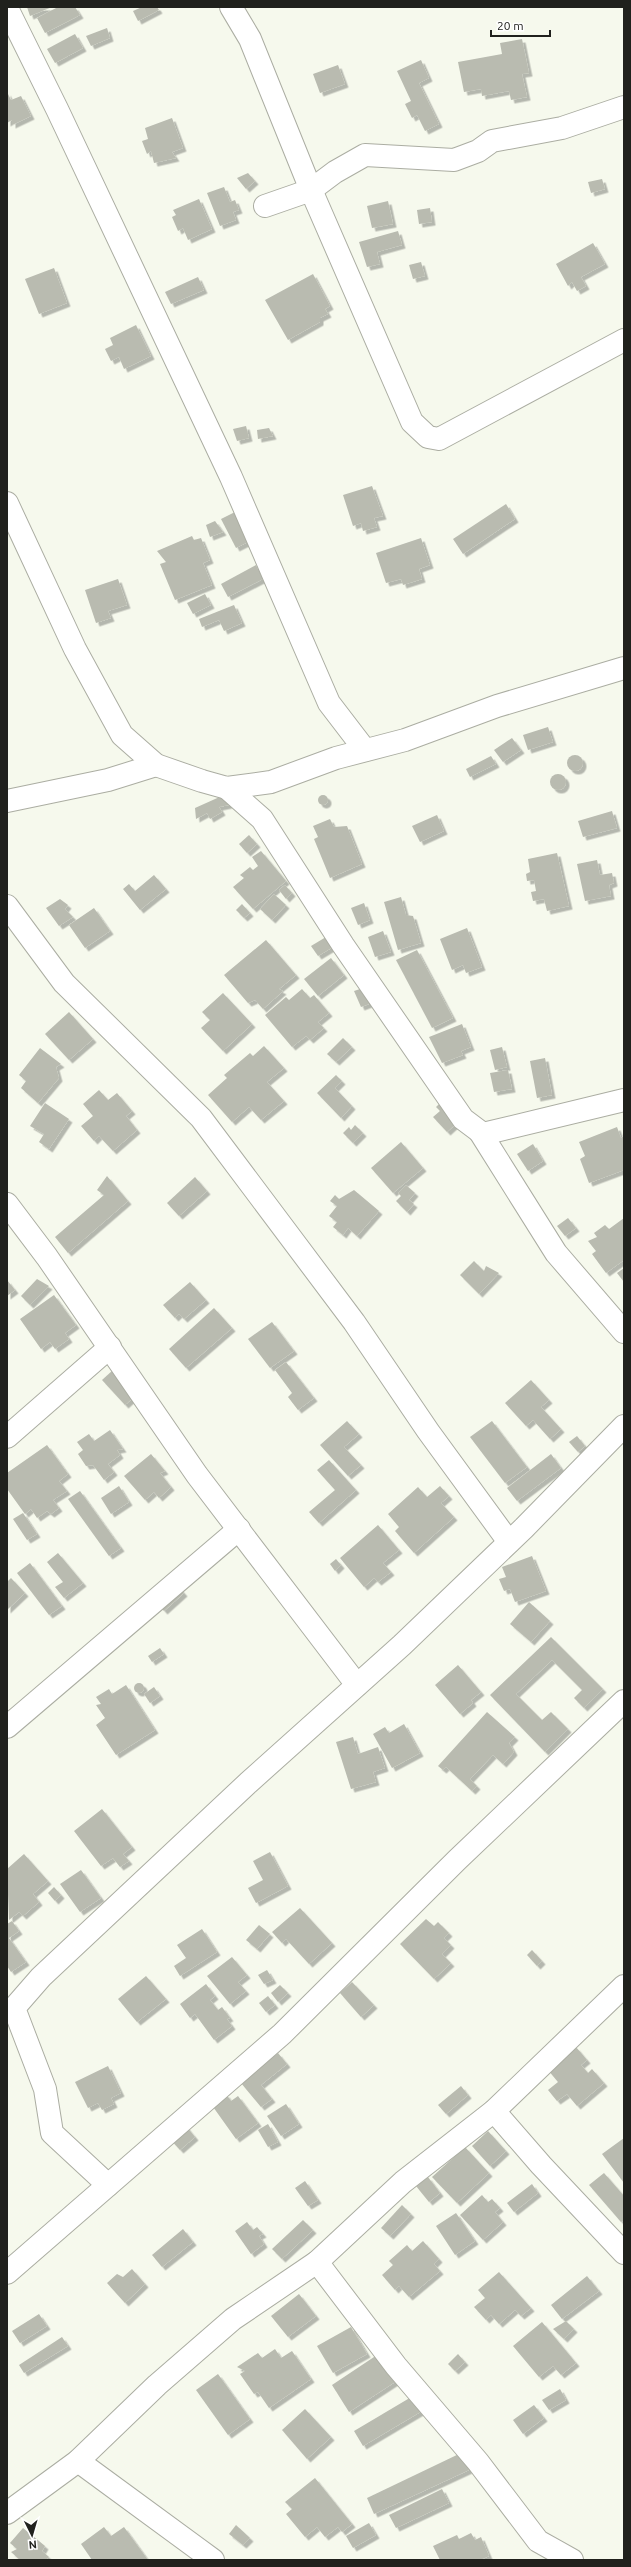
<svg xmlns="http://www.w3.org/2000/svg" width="631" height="2567" font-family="Ubuntu,sans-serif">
	<defs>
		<filter id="shadow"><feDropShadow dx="3.5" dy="3.5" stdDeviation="0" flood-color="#0004"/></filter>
	</defs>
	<rect width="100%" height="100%" fill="#f6f9ed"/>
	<g fill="#b9bbb0" filter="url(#shadow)">
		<path d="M27,7h25l-22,9z"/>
		<path d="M58,7h17l5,8 -35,18 -8,-15z"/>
		<path d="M142,7h15l2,3 -21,11 -5,-10z"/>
		<path d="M107,28l3,10 -19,8 -5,-10z"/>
		<path d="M75,34l8,14 -28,15 -8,-14z"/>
		<path d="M522,39l7,34 -7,1 5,23 -16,3 -2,-9 -27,5 -1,-7 -17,3 -6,-30 44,-8 -2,-11z"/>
		<path d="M421,60l8,18 -10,5 20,41 -14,7 -8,-16 -5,3 -7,-14 6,-3 -14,-30z"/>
		<path d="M338,65l7,19 -25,9 -7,-19z"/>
		<path d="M7,92l4,8 10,-4 10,20 -19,9v-5l-5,3z"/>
		<path d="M172,118l11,30 -11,4 4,6 -22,5 -3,-12 -4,3 -5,-13 6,-2 -3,-11z"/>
		<path d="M248,173l7,8 -9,8 -9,-11z"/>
		<path d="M602,179l3,10 -14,4 -3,-11z"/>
		<path d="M224,187l6,15 5,-2 4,10 -6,2 3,8 -16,6 -13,-33z"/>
		<path d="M199,199l13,30 -24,11 -5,-12 -5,3 -6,-14 4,-2 -3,-5z"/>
		<path d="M388,201l5,23 -21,4 -5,-22z"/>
		<path d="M430,208l2,14 -13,2 -2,-14z"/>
		<path d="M398,231l4,14 -25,7 3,12 -13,3 -8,-25z"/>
		<path d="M593,243l12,21 -24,13 5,9 -9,5 -5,-9 -4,4 -12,-22z"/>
		<path d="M421,262l4,14 -12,3 -4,-14z"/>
		<path d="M54,268l13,35 -28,11 -14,-35z"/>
		<path d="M313,274l17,32 -5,3 3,5 -8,4v4l-32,18 -23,-40z"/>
		<path d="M198,277l6,13 -33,14 -6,-12z"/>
		<path d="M136,325l15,31 -27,13 -5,-12 -8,4 -6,-12 8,-4 -3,-7z"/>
		<path d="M246,426l3,12 -12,3 -4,-12z"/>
		<path d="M269,428l4,8 -15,3 -1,-9z"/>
		<path d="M372,486l11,30 -9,2 3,9 -14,4 -2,-8 -8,3 -10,-31z"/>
		<path d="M506,504l9,15 -52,35 -10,-15z"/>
		<path d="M235,512l15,29 -14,7 -15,-29z"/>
		<path d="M215,521l8,11 -13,5 -4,-12z"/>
		<path d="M192,536l2,4 7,-2 9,22 -7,3 9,22 -37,15 -15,-36 6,-2 -9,-11z"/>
		<path d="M421,538l9,27 -11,4 3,10 -19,6 -2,-6 -15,4 -10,-30z"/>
		<path d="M256,565l7,14 -35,18 -7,-13z"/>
		<path d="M118,579l9,26 -19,6 3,7 -15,5 -11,-33z"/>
		<path d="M205,594l6,11 -18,9 -6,-11z"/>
		<path d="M234,605l8,18 -18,8 -5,-11 -17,7 -3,-8z"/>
		<path d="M548,727l5,15 -25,8 -5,-15z"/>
		<path d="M512,738l9,12 -18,12 -9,-12z"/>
		<circle cx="575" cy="763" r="8"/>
		<path d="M491,756l5,8 -26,13 -4,-8z"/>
		<circle cx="558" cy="782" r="8"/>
		<path d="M224,795l5,10 -10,2 3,5 -12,7 -3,-6 -11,6 -1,-11z"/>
		<circle cx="323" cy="800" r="5"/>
		<path d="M612,811l5,17 -34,9 -5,-16z"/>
		<path d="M437,815l7,16 -24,11 -8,-16z"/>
		<path d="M330,819l4,8 13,-1 15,38 -32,14 -16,-39 4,-2 -5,-11z"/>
		<path d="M249,835l8,9 -10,9 -8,-9z"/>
		<path d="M261,851l25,30 -33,28 -20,-22 11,-9 -4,-3 10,-8 3,3 5,-4 -6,-9z"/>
		<path d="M557,853l12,53 -22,5 -3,-12 -11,2 -2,-9 5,-1 -2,-11 -7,1 -1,-7 4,-2 -2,-13z"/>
		<path d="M597,860l3,15 12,-2 2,10 -5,2 2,11 -26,5 -8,-37z"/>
		<path d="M154,875l12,14 -26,21 -17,-21 6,-5 6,7z"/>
		<path d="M285,885l7,8 -6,6 -7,-9z"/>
		<path d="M274,894l12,11 -14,15 -12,-11z"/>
		<path d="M401,897l5,18 7,1 8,27 -23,7 -14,-48z"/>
		<path d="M60,899l8,6 -3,4 8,8 -14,9 -13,-18z"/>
		<path d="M364,903l6,17 -12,5 -7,-17z"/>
		<path d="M242,904l8,9 -6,5 -8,-8z"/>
		<path d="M94,908l16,23 -25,17 -16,-23z"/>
		<path d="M467,928l15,39 -16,6 -3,-8 -11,5 -12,-31z"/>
		<path d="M383,931l8,21 -16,5 -7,-20z"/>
		<path d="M326,937l7,10 -15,9 -7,-10z"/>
		<path d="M266,940l30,35 -17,14 4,2 -20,18 -8,-9 -7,3 -24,-28z"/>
		<path d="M417,950l36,68 -21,10 -36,-68z"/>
		<path d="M331,958l13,17 -26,21 -14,-17z"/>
		<path d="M363,988l6,16 -8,3 -7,-16z"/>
		<path d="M302,989l8,9 4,-3 15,18 -11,9 6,6 -14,12 -4,-4 -14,11 -27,-32 21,-18 3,3z"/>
		<path d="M223,993l29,31 -29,27 -22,-23 9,-8 -8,-8z"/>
		<path d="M69,1012l24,27 -24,21 -24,-26z"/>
		<path d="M462,1024l9,23 -10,4 2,4 -21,8 -13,-26z"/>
		<path d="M343,1038l9,9 -16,15 -9,-8z"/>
		<path d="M264,1046l20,22 -17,14 17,19 -23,19 -12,-13 -17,15 -24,-27 19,-17 -3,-3 26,-22 3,3z"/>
		<path d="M502,1047l5,20 -12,3 -5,-20z"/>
		<path d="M40,1048l21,16 -5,3 3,11 -21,25 -17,-15 5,-7 -7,-6z"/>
		<path d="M545,1058l7,37 -15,3 -7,-37z"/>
		<path d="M508,1070l4,19 -18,3 -4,-19z"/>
		<path d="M336,1075l6,6 -7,7 17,18 -11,12 -24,-25z"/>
		<path d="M99,1090l9,10 9,-7 15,18 -6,5 11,14 -24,21 -14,-15 -5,5 -13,-15 12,-10 -10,-12z"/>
		<path d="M441,1102l17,20 -11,10 -14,-15 7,-6 -4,-4z"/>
		<path d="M45,1103l24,16 -20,30 -10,-7 5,-8 -14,-8z"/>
		<path d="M355,1125l8,8 -10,10 -10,-10 6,-6 2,3z"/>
		<path d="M617,1127l4,11 3,-2v34l-35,13 -9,-24 5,-3 -6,-14z"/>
		<path d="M401,1142l22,26 -30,25 -22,-25z"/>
		<path d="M533,1144l10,17 -15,10 -11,-17z"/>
		<path d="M107,1176l21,25 -60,52 -13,-16 49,-42 -7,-5z"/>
		<path d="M195,1177l12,14 -28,25 -12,-13z"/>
		<path d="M406,1185l9,8 -6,7 5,4 -7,8 -11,-11 5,-5 -3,-3z"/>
		<path d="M354,1190l25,21 -22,25 -9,-8 -5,7 -10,-8 4,-5 -8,-6 8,-10 -7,-5 5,-6 4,4z"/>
		<path d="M568,1218l8,10 -11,8 -8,-10z"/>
		<path d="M624,1218v42l-18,13 -14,-19 4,-3 -8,-10 9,-4 -3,-4 11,-8 4,4z"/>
		<path d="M474,1261l10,10 2,-5 13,7 -20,21 -19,-19z"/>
		<path d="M624,1268v14l-7,-9z"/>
		<path d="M37,1279l12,7 -19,19 -9,-9z"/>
		<path d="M7,1280l8,10 -8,6z"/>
		<path d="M190,1282l16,18 -22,19 -5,-5 -4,4 -12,-13z"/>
		<path d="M54,1295l22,30 -11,8 4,6 -14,10 -5,-7 -9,7 -21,-30z"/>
		<path d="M214,1308l18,20 -46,40 -17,-19z"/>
		<path d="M272,1322l22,29 -24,17 -22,-29z"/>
		<path d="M286,1362l28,36 -16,12 -10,-13 4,-4 -17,-23z"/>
		<path d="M113,1370l22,26 -10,9 -23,-25z"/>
		<path d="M531,1380l18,20 -8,7 20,22 -11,10 -17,-19 -7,6 -21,-23z"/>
		<path d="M347,1421l12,13 -15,13 17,18 -13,11 -28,-31z"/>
		<path d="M492,1421l35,46 -22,16 -35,-46z"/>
		<path d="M110,1430l13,19 -6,1 3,5 -12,9 6,8 -10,8 -11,-15 -7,1 -8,-12 5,-4 -6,-8 12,-8 5,7z"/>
		<path d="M577,1436l8,10 -7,6 -9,-10z"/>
		<path d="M47,1445l21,29 -9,7 8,10 -14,9 6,8 -8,6 -4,-3 -10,7 -6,-9 -6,5 -18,-25v-16z"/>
		<path d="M151,1454l14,17 -5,2 11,14 -12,11 -5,-6 -9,8 -21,-24z"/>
		<path d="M551,1454l10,14 -44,33 -10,-13z"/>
		<path d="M329,1460l27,30 -37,33 -10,-11 26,-22 -18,-20z"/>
		<path d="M119,1486l10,16 -18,12 -10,-16z"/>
		<path d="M440,1486l9,10 -8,7 13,14 -40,36 -19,-22 4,-4 -11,-13 30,-27 9,10z"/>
		<path d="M80,1491l41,57 -12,8 -41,-57z"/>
		<path d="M23,1513l14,21 -10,6 -14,-21z"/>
		<path d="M378,1525l21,25 -16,13 8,9 -13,10 -4,-4 -10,9 -24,-29z"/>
		<path d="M58,1553l25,30 -19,15 -9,-11 8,-5 -16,-20z"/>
		<path d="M532,1556l14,35 -31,11 -5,-13 -6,2 -5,-12 7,-2 -4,-10z"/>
		<path d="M336,1559l5,6 -6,6 -5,-7z"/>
		<path d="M30,1563l32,43 -13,9 -32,-42z"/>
		<path d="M11,1578l14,15 -18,17v-28z"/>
		<path d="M177,1585l7,8 -20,18 -7,-8z"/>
		<path d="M529,1602l21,19 -19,21 -21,-18z"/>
		<path d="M551,1637l52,52 -19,19 -10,-10 8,-8 -30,-30 -36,34 26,26 9,-8 17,17 -23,23 -55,-57z"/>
		<path d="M160,1648l4,6 -12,8 -4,-6z"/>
		<path d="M458,1665l23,27 -10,8 2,3 -13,11 -25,-29z"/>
		<circle cx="139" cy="1688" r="5"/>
		<path d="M126,1685l29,45 -39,25 -20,-30 9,-7 -9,-13 5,-1 -5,-7 13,-8 3,5z"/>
		<path d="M154,1687l6,9 -10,7 -6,-9z"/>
		<path d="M487,1712l28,25 -6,6 5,9 -11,12 -10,-9 -23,24 7,7 -5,5 -26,-24 -3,3 -5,-4z"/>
		<path d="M404,1724l16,29 -28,15 -19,-34 12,-7 4,6z"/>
		<path d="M353,1737l5,17 20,-7 7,21 -12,4 3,10 -25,7 -15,-47z"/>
		<path d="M102,1809l30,38 -9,7 6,7 -9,6 -7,-9 -12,8 -27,-35z"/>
		<path d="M270,1852l18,34 -32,17 -8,-15 15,-8 -10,-19z"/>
		<path d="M24,1854l24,27 -15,13 6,8 -16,14 -4,-4 -10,8 -2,-51z"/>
		<path d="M81,1870l20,28 -21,14 -20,-28z"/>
		<path d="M54,1887l7,8 -6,6 -7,-8z"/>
		<path d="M300,1908l32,35 -23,21 -23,-25 -4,4 -10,-11z"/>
		<path d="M426,1919l8,7 4,-4 11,11 -5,5 7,7 -9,9 9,9 -17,16 -34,-35z"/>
		<path d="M12,1921l7,10 -10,7 17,24 -15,10 -4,-6v-42z"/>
		<path d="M259,1925l11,9 -13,15 -11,-9z"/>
		<path d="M202,1929l15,23 -37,24 -6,-10 12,-8 -9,-13z"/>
		<path d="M532,1950l10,11 -5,5 -10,-11z"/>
		<path d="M232,1957l15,18 -9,7 8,9 -16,13 -23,-28z"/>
		<path d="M267,1970l6,10 -9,4 -6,-9z"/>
		<path d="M146,1976l20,23 -29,23 -19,-23z"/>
		<path d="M352,1982l22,23 -13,12 -21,-24z"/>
		<path d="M206,1984l9,12 -5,4 8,10 4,-3 8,11 -3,1 5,7 -18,14 -19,-26 -5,4 -10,-14z"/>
		<path d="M280,1985l8,8 -10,9 -7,-9z"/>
		<path d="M268,1996l7,9 -9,7 -7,-9z"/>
		<path d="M576,2047l11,13 -6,5 7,8 4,-4 12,14 -27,23 -10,-12 -10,7 -9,-11 10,-8 -10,-12z"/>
		<path d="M278,2053l9,11 -26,21 11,14 -11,8 -20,-24z"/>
		<path d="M108,2066l13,27 -10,5 3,6 -12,6 -4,-7 -10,5 -13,-26z"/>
		<path d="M461,2086l7,9 -22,19 -8,-9z"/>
		<path d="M226,2094l5,7 7,-5 20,27 -22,16 -25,-35z"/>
		<path d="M286,2104l13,20 -18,12 -14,-20z"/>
		<path d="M268,2124l10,18 -10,5 -10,-17z"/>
		<path d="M186,2126l9,11 -15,13 -10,-11z"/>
		<path d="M488,2131l18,20 -16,15 -18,-20z"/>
		<path d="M624,2138v45l-22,-29z"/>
		<path d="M465,2147l24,26 -32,30 -25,-26z"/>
		<path d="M604,2173l20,23v24l-3,2 -32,-37z"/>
		<path d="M428,2177l12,16 -11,9 -13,-16z"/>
		<path d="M305,2181l13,19 -10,6 -13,-18z"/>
		<path d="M532,2184l6,9 -24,19 -7,-9z"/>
		<path d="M482,2195l6,7 4,-3 8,9 -5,4 8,10 -20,18 -23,-25z"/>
		<path d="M402,2205l9,9 -21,22 -9,-8z"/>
		<path d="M456,2213l19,28 -20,14 -19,-29z"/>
		<path d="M303,2220l10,10 -31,29 -10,-10z"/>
		<path d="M247,2222l6,8 4,-3 6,7 -4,2 5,8 -13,10 -16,-23z"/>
		<path d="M183,2229l10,13 -31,25 -10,-12z"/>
		<path d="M423,2241l16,18 -5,5 6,7 -31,26 -10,-11 -4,4 -13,-15 11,-10 -4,-4 18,-16 5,6z"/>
		<path d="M132,2269l13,15 -20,19 -18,-20 10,-9 6,3z"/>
		<path d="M499,2272l32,36 -10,8 -6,-6 -16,14 -8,-9 -5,5 -12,-13 11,-9 -7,-8z"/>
		<path d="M587,2276l12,15 -37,28 -11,-14z"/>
		<path d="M299,2294l17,22 -28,21 -17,-21z"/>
		<path d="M39,2314l8,12 -27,17 -8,-12z"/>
		<path d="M566,2321l8,8 -10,10 -11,-10z"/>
		<path d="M542,2322l34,41 -15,12 -8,-9 -14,11 -26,-31z"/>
		<path d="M351,2327l16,27 -34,19 -16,-27z"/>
		<path d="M62,2337l6,9 -44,27 -5,-8z"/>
		<path d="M275,2349l6,9 11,-7 19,28 -42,29 -11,-16 -4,2 -14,-20 5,-3 -8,-4 21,-14 4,5z"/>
		<path d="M458,2354l7,8 -10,9 -7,-7z"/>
		<path d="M377,2355l18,27 -46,30 -17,-27z"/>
		<path d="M218,2374l32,45 -22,16 -32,-45z"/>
		<path d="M560,2389l6,11 -17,10 -7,-10z"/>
		<path d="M413,2396l9,15 -59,35 -9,-15z"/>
		<path d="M534,2405l10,13 -21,16 -10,-14z"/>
		<path d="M305,2409l26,28 -24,22 -25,-29z"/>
		<path d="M461,2453l8,17 -95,44 -7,-16z"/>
		<path d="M315,2478l37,46 -10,8 -4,-5 -13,10 -8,-10 -12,10 -19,-23 6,-5 -7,-7z"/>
		<path d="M442,2489l7,14 -53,25 -7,-13z"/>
		<path d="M369,2523l7,12 -23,13 -7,-12z"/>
		<path d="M236,2525l14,13 -7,7 -14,-11z"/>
		<path d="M104,2527l7,9 13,-9 24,33h-56l-11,-16z"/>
		<path d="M23,2528l22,18 -3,5 7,6 -3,3h-26l-9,-8 6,-3 -7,-6z"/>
		<path d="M471,2533l4,7 6,-3 8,19 -9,4h-40l-7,-14 24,-11 2,4z"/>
	</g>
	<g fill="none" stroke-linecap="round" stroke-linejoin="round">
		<g stroke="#abada2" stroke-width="24">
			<g id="minor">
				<path d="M231,7l19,32 61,151 101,232 16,15 11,2 185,-99"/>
				<path d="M7,8l50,101 174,368 98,226 36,47"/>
				<path d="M265,206l46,-16 24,-18 30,-17 89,5 24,-9 14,-10 70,-13 62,-21"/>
				<path d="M7,503l68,146 47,86 34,30 46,16 25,7 44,-6 65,-24 69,-18 92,-34 127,-38"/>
				<path d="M227,788l35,31 81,126 120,174 20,15 141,-34"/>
				<path d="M7,801l101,-21 48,-15"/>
				<path d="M7,906l57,77 137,135 153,204 74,109 81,111"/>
				<path d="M480,1132l76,121 68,79"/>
				<path d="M7,1204l40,53 150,218 160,210"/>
				<path d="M7,1437l103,-90"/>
				<path d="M7,1727l232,-198"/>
				<path d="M494,2111l47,54 83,88"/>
				<path d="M108,2185l-56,-52 -7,-44 -31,-81 27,-31 207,-194 154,-138 122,-117 100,-102"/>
				<path d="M317,2262l79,104 82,96 60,79 34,19"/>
				<path d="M7,2273l275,-239 175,-174 167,-159"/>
				<path d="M78,2461l135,99"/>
				<path d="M7,2513l71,-52 79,-76 76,-66 84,-57 86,-80 91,-71 130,-125"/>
			</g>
		</g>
		<use href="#minor" stroke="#fff" stroke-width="22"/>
	</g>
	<rect width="631" height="2567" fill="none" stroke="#20211d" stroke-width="16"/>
	<g transform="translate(32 2535) rotate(175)" stroke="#ffffff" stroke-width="3" paint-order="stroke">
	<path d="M0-3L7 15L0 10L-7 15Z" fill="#20211d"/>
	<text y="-6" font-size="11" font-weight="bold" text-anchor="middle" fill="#20211d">N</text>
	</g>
	<path d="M491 30v6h59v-6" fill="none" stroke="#20211d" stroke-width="2"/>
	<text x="497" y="30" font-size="12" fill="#20211d" stroke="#ffffff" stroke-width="3" paint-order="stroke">20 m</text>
</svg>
